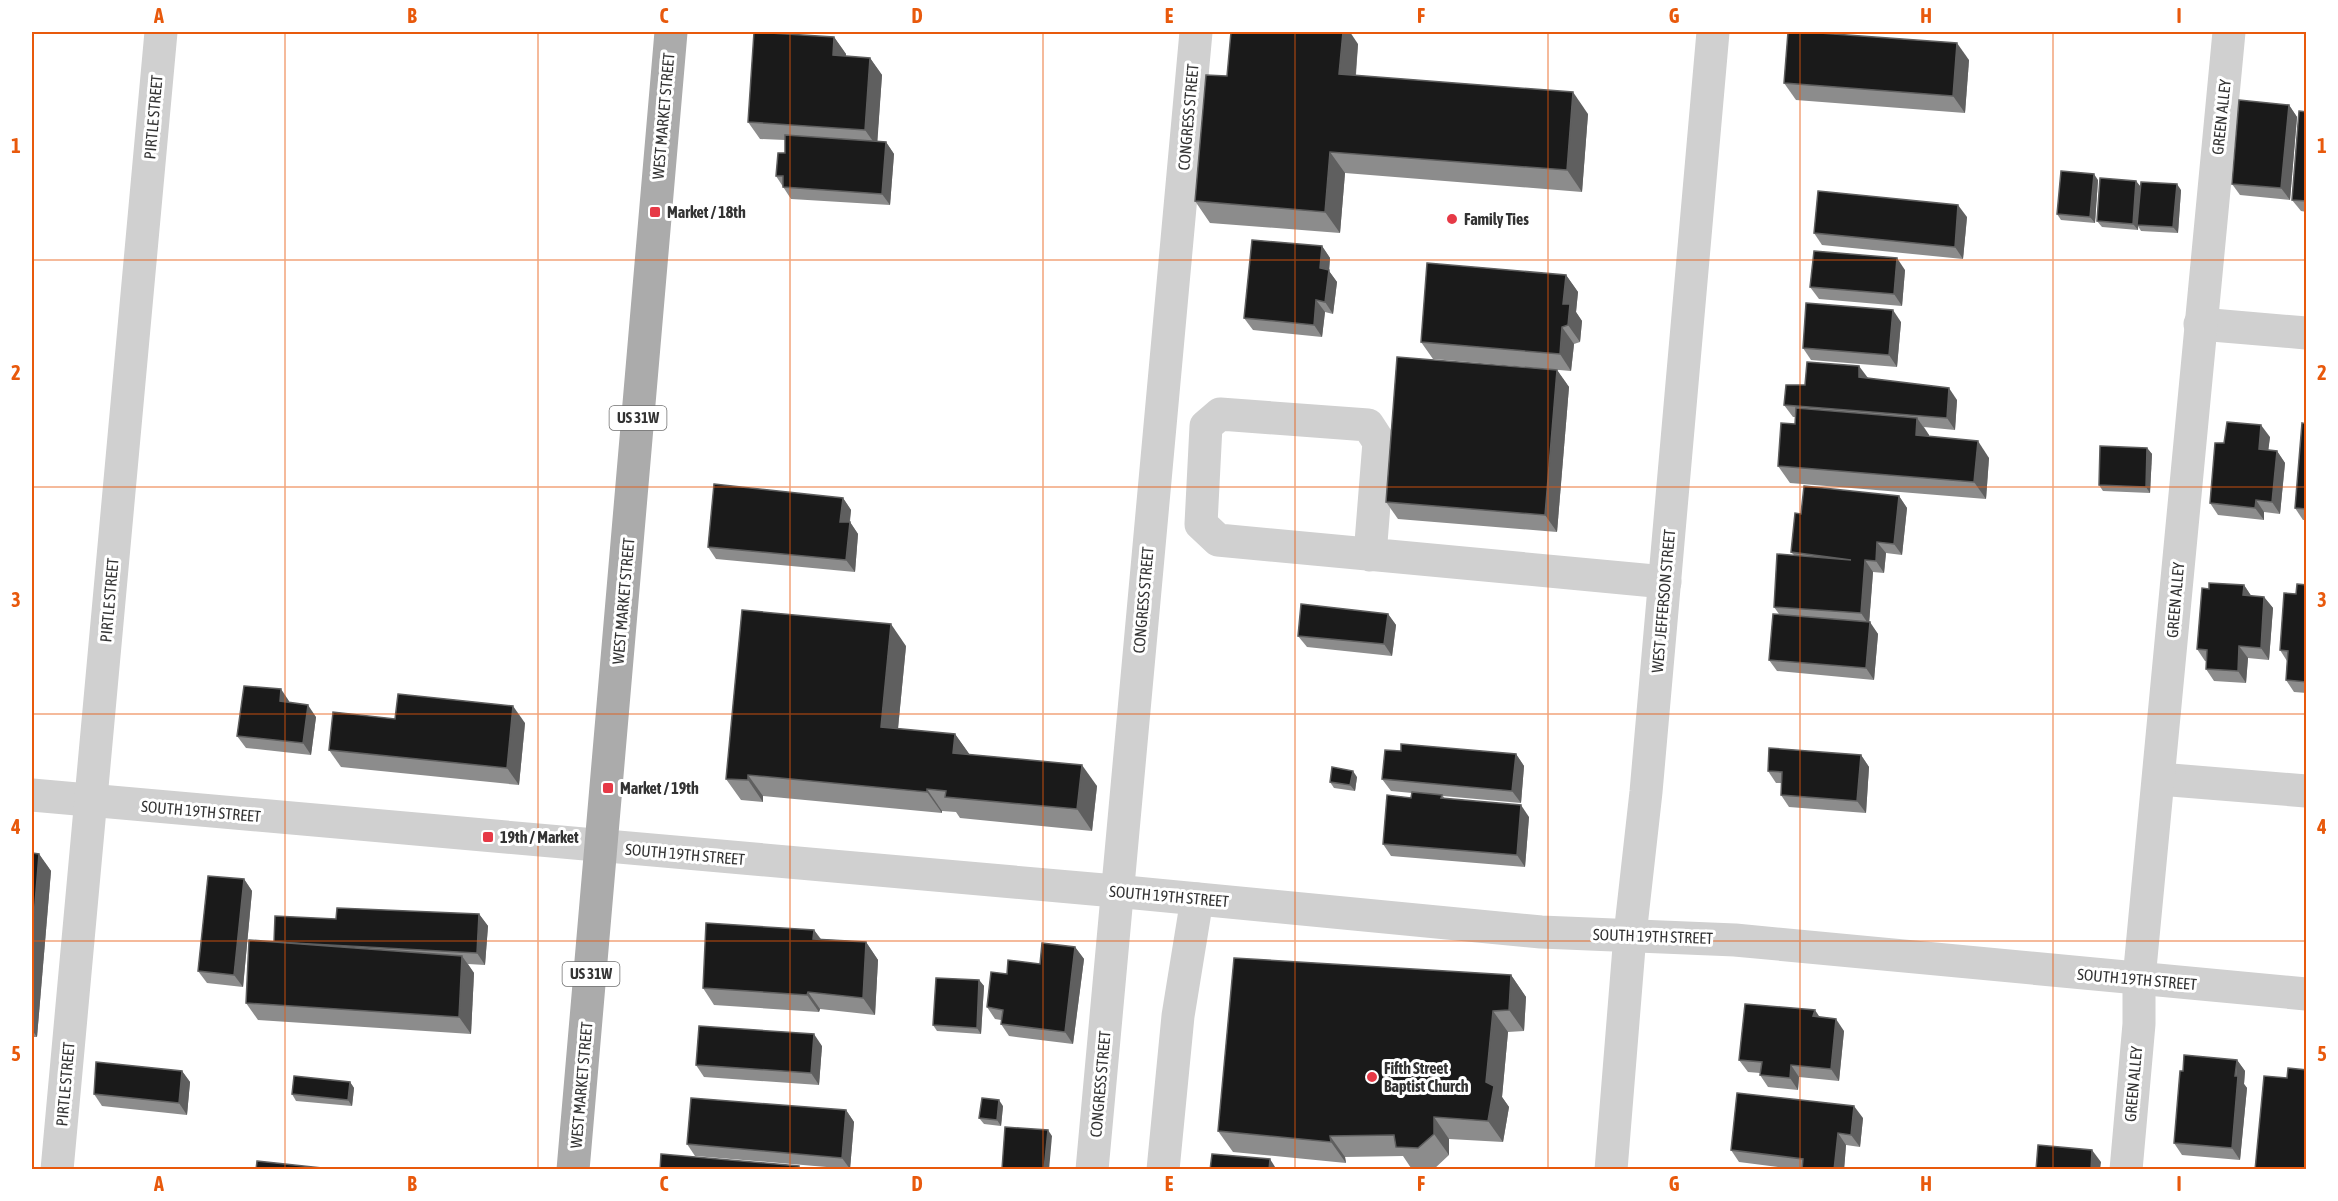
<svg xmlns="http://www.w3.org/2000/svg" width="2338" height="1201" font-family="'Asap Condensed',sans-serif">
	<rect width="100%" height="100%" fill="#fff"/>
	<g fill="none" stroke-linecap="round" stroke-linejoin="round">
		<g stroke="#d0d0d0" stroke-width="33">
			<path d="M2200,324l106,9"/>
			<path d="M1370,555l9,-113 -11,-17 -148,-11 -14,12 -5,98 17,16 447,42"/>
			<path d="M2159,779l147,12"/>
			<path d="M32,795l1083,96 426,41 194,8 571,54"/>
			<path d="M57,1170l104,-1138"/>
			<path d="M1092,1170l104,-1138"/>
			<path d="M1163,1170l15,-154 19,-117"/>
			<path d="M1611,1170l19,-235 16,-143 67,-760"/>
			<path d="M2126,1170l13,-146v-45l90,-947"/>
		</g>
		<path stroke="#ababab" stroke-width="33" d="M573,1170l98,-1138"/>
	</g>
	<g fill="#8c8c8c">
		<path d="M834,37l12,17v2l24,2 12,17 -5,67h9l8,12 -4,51 -99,-6 -15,-23 9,-23v-13l-25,-1 -12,-17z"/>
		<path d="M1358,44l-2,31 232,39 -6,78 -237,-19 -5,60 -130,-10 -15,-22 32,-125z"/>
		<path d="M1969,60l-4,53 -169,-13 -12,-17z"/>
		<path d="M2289,105l8,12 -7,83 -50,-5 -8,-11z"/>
		<path d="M2307,112v100l-6,-1 -9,-11z"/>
		<path d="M2098,180l-3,43 -34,-3 -4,-6z"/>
		<path d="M2136,181l4,6 41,3 -3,43 -37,-2 -3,-5v4l-36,-3 -5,-6z"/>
		<path d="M1967,217l-4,42 -141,-14 -8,-12z"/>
		<path d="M1322,246l8,12 -1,13 8,11 -4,32 -8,-2 -3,25 -69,-7 -9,-12z"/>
		<path d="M1905,270l-3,36 -83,-7 -9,-12z"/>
		<path d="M1566,275l12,17 -2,20 6,9 -2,21 -6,2 -3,27 -138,-12 -12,-17z"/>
		<path d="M1901,322l-4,45 -86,-7 -8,-12z"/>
		<path d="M1557,370l12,17 -12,145 -159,-13 -12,-17z"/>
		<path d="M1868,378l89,22 -2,30 -31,-3 5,8v1l60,22 -3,41 -196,-16 -12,-17 17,-42v-7h-2l-9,-12 21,-20z"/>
		<path d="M2307,424v96h-4l-8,-12z"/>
		<path d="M2270,437l-2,13 9,1 8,12 -5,51 -16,-2v8l-46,-5 -8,-12 14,-60z"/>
		<path d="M2147,448l5,6 -2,39 -47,-2 -4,-6z"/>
		<path d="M1899,496l8,12 -5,47 -16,-2 -2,20 -11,-1 -4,50 9,12 -4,46 -97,-9 -8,-11 10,-46 -5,-7 20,-52 -3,-3 10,-38z"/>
		<path d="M843,498l8,12 -1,12 8,12 -3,38 -139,-13 -8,-12z"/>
		<path d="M2244,585l7,11 13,1 9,11 -4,52 -21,-2 -2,25 -32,-2 -8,-12v-8h-1l-8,-12 12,-60z"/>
		<path d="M2307,585v108l-13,-1 -8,-12 1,-19 -7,-11 16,-56z"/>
		<path d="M1388,614l8,11 -4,31 -85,-9 -9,-11z"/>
		<path d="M906,646l-8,83 57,5 14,20 128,32 -5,45 -132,-13 -4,-6 -14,-1v2l-179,-17v6l-22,-2 -15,-21z"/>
		<path d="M289,701v1l27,15 -5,38 -65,-7 -9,-12z"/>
		<path d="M395,719l130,4 -6,62 -178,-18 -12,-17z"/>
		<path d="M1401,751l115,3 8,12 -3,37 -78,-7 2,3 84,18 -4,50 -134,-11 -8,-12 28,-46 1,-5 -21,-2 -9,-12z"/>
		<path d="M1861,755l8,12 -3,46 -77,-6 -8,-12 1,-12h-6l-8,-12z"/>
		<path d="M1357,777l-2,14 -21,-3 -4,-6z"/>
		<path d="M32,853l7,1 12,17 -14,166h-5z"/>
		<path d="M244,879l8,12 -9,96 -36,-4 -9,-12z"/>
		<path d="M479,914l9,12 -3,39 -17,-1 6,9 -3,61 -213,-14 -12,-17 28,-61 62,-23z"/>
		<path d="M814,930l7,9 45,3 12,18 -3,55 -55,-6 -1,3 -105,-7 -11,-17z"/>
		<path d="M1075,947l9,12 -11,85 -64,-8 -8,-12v-4l-6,-1 -8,-12 20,-33 33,-10z"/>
		<path d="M1511,975l15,22 -2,34 -16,1 -6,65 7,10 -6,35 -54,-3v16l-16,15 -22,-2 -8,-12 -58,1 1,6 -113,-11 -15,-21z"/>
		<path d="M979,980l5,6 -3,48 -44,-3 -4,-6z"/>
		<path d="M1820,1017l24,14 -5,50 -40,-4 -1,13 -30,-3 -8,-12v-2l-12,-1 -9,-12z"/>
		<path d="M822,1046l-3,39 -115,-8 -8,-12z"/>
		<path d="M2237,1060l8,11 -1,13 3,4 -7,72 -58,-5 -8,-12z"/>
		<path d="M182,1071l8,11 -3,33 -85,-9 -8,-12z"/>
		<path d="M350,1082l4,6 -2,18 -56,-5 -4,-7z"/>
		<path d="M1003,1106l-2,20 -17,-2 -5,-6z"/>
		<path d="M846,1110l8,12 -4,47 -155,-13 -8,-12z"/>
		<path d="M1863,1118l-3,29 -14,-2 -2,25h-43l-62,-8 -8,-12z"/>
	</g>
	<g fill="#5f5f5f">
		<path d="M1343,32h7l8,12 -4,51 -15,-21z"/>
		<path d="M834,37l12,17 -1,18 -12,-17z"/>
		<path d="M1957,43l12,17 -4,53 -12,-17z"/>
		<path d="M870,58l12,17 -5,72 -12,-17z"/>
		<path d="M1573,92l15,22 -6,78 -15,-22z"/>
		<path d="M2289,105l8,12 -7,83 -9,-12z"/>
		<path d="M886,142l8,12 -4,51 -8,-11z"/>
		<path d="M1330,152l15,21 -5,60 -15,-21z"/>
		<path d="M2094,174l4,6 -3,43 -5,-6z"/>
		<path d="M2136,181l5,6 -3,43 -5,-6z"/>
		<path d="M2177,184l4,6 -3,43 -5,-6z"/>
		<path d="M1958,205l9,12 -4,42 -8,-12z"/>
		<path d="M1322,246l8,12 -1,13 8,11 -4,32 -8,-12 -5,-34z"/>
		<path d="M1897,258l8,12 -3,36 -8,-12z"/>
		<path d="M1566,275l12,17 -2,20 6,9 -2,21 -12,-17 -5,-21z"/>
		<path d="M1316,300l9,12 -3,25 -8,-12z"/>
		<path d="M1893,310l8,12 -4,45 -8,-12z"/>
		<path d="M1562,327l12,17 -3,27 -11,-17z"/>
		<path d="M1859,366l9,12 -9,-1z"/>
		<path d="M1557,370l12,17 -12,145 -12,-17z"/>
		<path d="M1949,388l8,12 -2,30 -8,-12z"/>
		<path d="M1917,418l12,17 -1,17 -12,-17z"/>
		<path d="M2261,425l9,12 -3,24 -8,-12z"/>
		<path d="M1978,441l11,17 -3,41 -12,-17z"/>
		<path d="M2147,448l5,6 -2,39 -4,-6z"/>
		<path d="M2277,451l8,12 -5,51 -8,-12z"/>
		<path d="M1899,496l8,12 -5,47 -8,-11z"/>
		<path d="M843,498l8,12 -3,24 -8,-12z"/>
		<path d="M2256,500l8,12v8l-9,-12z"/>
		<path d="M850,522l8,12 -3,38 -9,-12z"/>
		<path d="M1877,542l9,11 -2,20 -8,-12z"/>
		<path d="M1865,560l8,12 -4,53 -8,-12z"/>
		<path d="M2244,585l8,12 -9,-2z"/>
		<path d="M2264,597l9,11 -4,52 -8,-12z"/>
		<path d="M1388,614l8,11 -4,31 -8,-12z"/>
		<path d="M1870,622l8,12 -4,46 -8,-12z"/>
		<path d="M891,624l15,22 -10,102 -15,-21z"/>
		<path d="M2239,646l9,12 -2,25 -8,-12z"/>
		<path d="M281,689l8,12 -1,12 -8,-12z"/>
		<path d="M308,705l8,12 -5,38 -8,-12z"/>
		<path d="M513,706l12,17 -6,62 -12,-17z"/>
		<path d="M955,734l15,21 -17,-2z"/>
		<path d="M1516,754l8,12 -3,37 -9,-12z"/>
		<path d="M1861,755l8,12 -3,46 -9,-12z"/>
		<path d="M1082,765l15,21 -5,45 -15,-22z"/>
		<path d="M1353,771l4,6 -2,14 -5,-6z"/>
		<path d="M748,775l15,21v6l-15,-22z"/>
		<path d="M927,789l15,22v2l-15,-21z"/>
		<path d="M1521,805l8,12 -4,50 -8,-12z"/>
		<path d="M39,854l12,17 -14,166 -5,-7v-89z"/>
		<path d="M244,879l8,12 -9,96 -9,-12z"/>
		<path d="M479,914l9,12 -3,39 -8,-12z"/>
		<path d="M814,930l12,17 -13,-8z"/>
		<path d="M866,942l12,18 -3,55 -12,-17z"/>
		<path d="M1075,947l9,12 -11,85 -8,-12z"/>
		<path d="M462,956l12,17 -3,61 -12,-17z"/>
		<path d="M1511,975l15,22 -2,34 -15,-21z"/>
		<path d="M979,980l5,6 -3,48 -4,-6z"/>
		<path d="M808,992l12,17 -1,3 -12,-17z"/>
		<path d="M1815,1010l8,12 -10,-6z"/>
		<path d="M1493,1011l15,21 -6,65 7,10 -6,35 -15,-21 -2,-39z"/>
		<path d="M1836,1019l8,12 -5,50 -8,-12z"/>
		<path d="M814,1034l8,12 -3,39 -8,-12z"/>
		<path d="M2237,1060l8,11 -1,13 3,4 -7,72 -8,-12z"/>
		<path d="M1791,1065l8,12 -1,13 -8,-12z"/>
		<path d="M182,1071l8,11 -3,33 -8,-12z"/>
		<path d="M350,1082l4,6 -2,18 -4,-6z"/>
		<path d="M999,1100l4,6 -2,20 -4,-6z"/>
		<path d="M1854,1106l9,12 -3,29 -9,-12z"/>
		<path d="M846,1110l8,12 -4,47 -8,-11z"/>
		<path d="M1434,1117l15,22v16l-15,-21z"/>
		<path d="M1048,1130l4,6 -3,34h-5z"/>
		<path d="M1838,1133l8,12 -2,25h-10z"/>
		<path d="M1330,1136l15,21 1,6 -15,-21z"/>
		<path d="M2092,1150l9,12 -1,8h-9z"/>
		<path d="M1270,1159l7,11h-8z"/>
	</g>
	<g fill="#1a1a1a" stroke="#5f5f5f" stroke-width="1.5">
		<path d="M754,32l80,5 -1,18 37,3 -5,72 -117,-8z"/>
		<path d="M1231,32h112l-4,42 234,18 -6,78 -237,-18 -5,60 -130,-11 11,-126 21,1z"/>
		<path d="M1788,32h18l151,11 -4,53 -169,-13z"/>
		<path d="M2239,100l50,5 -8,83 -49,-4z"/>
		<path d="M2299,111l8,1v89l-15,-1z"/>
		<path d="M785,135l101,7 -4,52 -99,-7v-11h-7l2,-23h7z"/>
		<path d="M2061,171l33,3 -4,43 -33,-3z"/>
		<path d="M2100,178l36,3 -3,43 -36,-3z"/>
		<path d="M2141,182l36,2 -4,43 -36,-2z"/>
		<path d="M1818,191l140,14 -3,42 -141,-14z"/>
		<path d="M1252,240l70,6 -2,22 9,2 -4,32 -9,-2 -2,25 -70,-7z"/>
		<path d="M1814,251l83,7 -3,36 -84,-7z"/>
		<path d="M1427,263l139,12 -3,29h7l-2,21 -6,2 -2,27 -139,-12z"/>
		<path d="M1806,303l87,7 -4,45 -86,-7z"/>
		<path d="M1397,357l160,13 -12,145 -159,-13z"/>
		<path d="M1807,362l52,4v11l90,11 -2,30 -163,-13 2,-20h19z"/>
		<path d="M1796,408l121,10 -1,17 62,6 -4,41 -196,-16 3,-43 14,1z"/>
		<path d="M2227,422l34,3 -2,24 18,2 -5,51 -16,-2 -1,8 -45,-5 5,-60h9z"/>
		<path d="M2302,423l5,1v85l-12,-1z"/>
		<path d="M2100,446l47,2 -1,39 -47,-2z"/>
		<path d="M714,484l129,14 -3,24h10l-4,38 -138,-13z"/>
		<path d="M1804,486l95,10 -5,48 -17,-2 -1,19 -11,-1 -4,53 -87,-6 3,-53 74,6 -60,-8 4,-39 6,1z"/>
		<path d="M2209,583l35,2 -1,10 21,2 -3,51 -22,-2 -1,25 -32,-2 1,-19 -10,-1 5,-61 7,1z"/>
		<path d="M2297,584l10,1v97l-21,-2 2,-29 -8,-1 4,-57 12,1z"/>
		<path d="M1301,604l87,10 -4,30 -86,-8z"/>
		<path d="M742,610l149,14 -10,103 74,7 -2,19 129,12 -5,44 -132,-12 1,-6 -19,-2v3l-179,-17v5l-22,-1z"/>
		<path d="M1773,614l97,8 -4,46 -97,-8z"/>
		<path d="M244,686l37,3 -1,12 28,4 -5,38 -66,-7z"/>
		<path d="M398,694l115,12 -6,62 -178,-18 4,-38 62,7z"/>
		<path d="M1401,744l115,10 -4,37 -130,-12 3,-29 16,1z"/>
		<path d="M1769,748l92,7 -4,46 -76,-6 1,-23 -14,-1z"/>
		<path d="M1332,767l21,4 -3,14 -20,-3z"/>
		<path d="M1412,792l30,3 -1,3 80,7 -4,50 -134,-11 4,-49 24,3z"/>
		<path d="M32,853l7,1 -7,87z"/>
		<path d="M208,876l36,3 -10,96 -36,-4z"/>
		<path d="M337,908l142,6 -2,39 -203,-11 1,-26 61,3z"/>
		<path d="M706,923l108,7 -1,9 53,3 -3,56 -55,-6 -1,3 -104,-7z"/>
		<path d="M249,940l213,16 -3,61 -213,-14z"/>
		<path d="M1042,943l33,4 -10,85 -64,-8 2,-14 -16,-3 4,-35 16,2 1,-14 32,4z"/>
		<path d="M1234,958l277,17 -2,35 -16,1 -7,71 8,4 -6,35 -54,-4v17l-16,14 -22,-1 -2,-12 -64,1 1,6 -113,-11z"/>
		<path d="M936,978l43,2 -2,48 -44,-3z"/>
		<path d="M1745,1004l70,6 -2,6 23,3 -5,50 -40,-4 -1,13 -30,-3 2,-13 -23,-2z"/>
		<path d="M699,1026l115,8 -3,39 -115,-8z"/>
		<path d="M2184,1055l53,5 -2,16h3l-6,72 -58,-5 6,-72h3z"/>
		<path d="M96,1062l86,9 -3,32 -85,-9z"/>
		<path d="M2288,1068l19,2v100h-52l9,-94 23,2z"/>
		<path d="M294,1076l56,6 -2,18 -56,-6z"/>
		<path d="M1737,1093l117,13 -3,29 -13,-2 -4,37h-32l1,-11 -72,-9z"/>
		<path d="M691,1098l155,12 -4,48 -155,-14z"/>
		<path d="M982,1098l17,2 -2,20 -18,-2z"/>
		<path d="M1005,1127l43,3 -4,40 -42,-1z"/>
		<path d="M2038,1145l54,5 -1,20h-55z"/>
		<path d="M661,1154l138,12v4h-139z"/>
		<path d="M1212,1154l58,5 -1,11h-59z"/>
		<path d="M257,1161l74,8v1h-75z"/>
	</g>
	<path fill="none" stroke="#e8590c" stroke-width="1.5" stroke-opacity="0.55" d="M285,32v1138M538,32v1138M790,32v1138M1043,32v1138M1295,32v1138M1548,32v1138M1800,32v1138M2053,32v1138M32,260h2274M32,487h2274M32,714h2274M32,941h2274"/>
	<g fill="#e63946" stroke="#fff" stroke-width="2">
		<rect x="649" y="206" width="12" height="12" rx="3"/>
		<circle cx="1452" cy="219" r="6"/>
		<rect x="602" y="782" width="12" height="12" rx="3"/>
		<rect x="482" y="831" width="12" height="12" rx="3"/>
		<circle cx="1372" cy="1077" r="6"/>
	</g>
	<g text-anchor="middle" stroke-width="6" stroke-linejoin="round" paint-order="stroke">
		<g fill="#fff" stroke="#707070" stroke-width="1.5">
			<rect x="609.5" y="406" width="57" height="24" rx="4.5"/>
			<rect x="562.5" y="962" width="57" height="24" rx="4.5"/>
		</g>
		<g font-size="15" font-weight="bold" fill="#333">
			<text x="638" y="423">US 31W</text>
			<text x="591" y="979">US 31W</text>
		</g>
		<g font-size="16" fill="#333" stroke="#fff">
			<text transform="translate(663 116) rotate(-85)" y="6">WEST MARKET STREET</text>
			<text transform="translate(153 117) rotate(-85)" y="6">PIRTLE STREET</text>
			<text transform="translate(1188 117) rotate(-85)" y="6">CONGRESS STREET</text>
			<text transform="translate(2221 117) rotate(-84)" y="6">GREEN ALLEY</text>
			<text transform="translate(109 600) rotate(-85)" y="6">PIRTLE STREET</text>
			<text transform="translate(1143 600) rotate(-85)" y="6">CONGRESS STREET</text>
			<text transform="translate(2175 600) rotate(-85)" y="6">GREEN ALLEY</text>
			<text transform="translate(623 601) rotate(-85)" y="6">WEST MARKET STREET</text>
			<text transform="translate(1663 601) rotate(-85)" y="6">WEST JEFFERSON STREET</text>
			<text transform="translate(201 811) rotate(5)" y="6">SOUTH 19TH STREET</text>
			<text transform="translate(685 854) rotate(5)" y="6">SOUTH 19TH STREET</text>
			<text transform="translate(1169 896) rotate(5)" y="6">SOUTH 19TH STREET</text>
			<text transform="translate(1653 936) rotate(2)" y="6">SOUTH 19TH STREET</text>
			<text transform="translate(2137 979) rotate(5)" y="6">SOUTH 19TH STREET</text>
			<text transform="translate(65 1084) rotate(-85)" y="6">PIRTLE STREET</text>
			<text transform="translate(1100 1084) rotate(-85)" y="6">CONGRESS STREET</text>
			<text transform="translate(2133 1084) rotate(-85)" y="6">GREEN ALLEY</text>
			<text transform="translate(581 1085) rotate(-85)" y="6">WEST MARKET STREET</text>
		</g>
		<g font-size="16" font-weight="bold" fill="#333" stroke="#fff" text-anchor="start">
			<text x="667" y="218">Market / 18th</text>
			<text x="1464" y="225">Family Ties</text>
			<text x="620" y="794">Market / 19th</text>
			<text x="500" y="843">19th / Market</text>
			<text x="1384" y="1074">Fifth Street<tspan x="1384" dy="18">Baptist Church</tspan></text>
		</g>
	</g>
	<rect width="2338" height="1201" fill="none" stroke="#ffffff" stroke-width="66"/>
	<rect x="33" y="33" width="2272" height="1135" fill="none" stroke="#e8590c" stroke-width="2"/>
	<g font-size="20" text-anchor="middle" font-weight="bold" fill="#e8590c">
		<text x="159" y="23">A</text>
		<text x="412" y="23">B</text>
		<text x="664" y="23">C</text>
		<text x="917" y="23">D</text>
		<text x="1169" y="23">E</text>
		<text x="1421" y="23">F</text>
		<text x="1674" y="23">G</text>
		<text x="1926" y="23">H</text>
		<text x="2179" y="23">I</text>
		<text x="16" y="153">1</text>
		<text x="2322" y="153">1</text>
		<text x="16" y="380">2</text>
		<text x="2322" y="380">2</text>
		<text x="16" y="607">3</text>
		<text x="2322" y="607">3</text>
		<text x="16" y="834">4</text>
		<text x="2322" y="834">4</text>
		<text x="16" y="1061">5</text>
		<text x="2322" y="1061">5</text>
		<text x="159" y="1191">A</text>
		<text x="412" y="1191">B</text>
		<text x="664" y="1191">C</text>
		<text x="917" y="1191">D</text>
		<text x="1169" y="1191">E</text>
		<text x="1421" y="1191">F</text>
		<text x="1674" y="1191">G</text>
		<text x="1926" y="1191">H</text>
		<text x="2179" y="1191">I</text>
	</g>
</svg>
